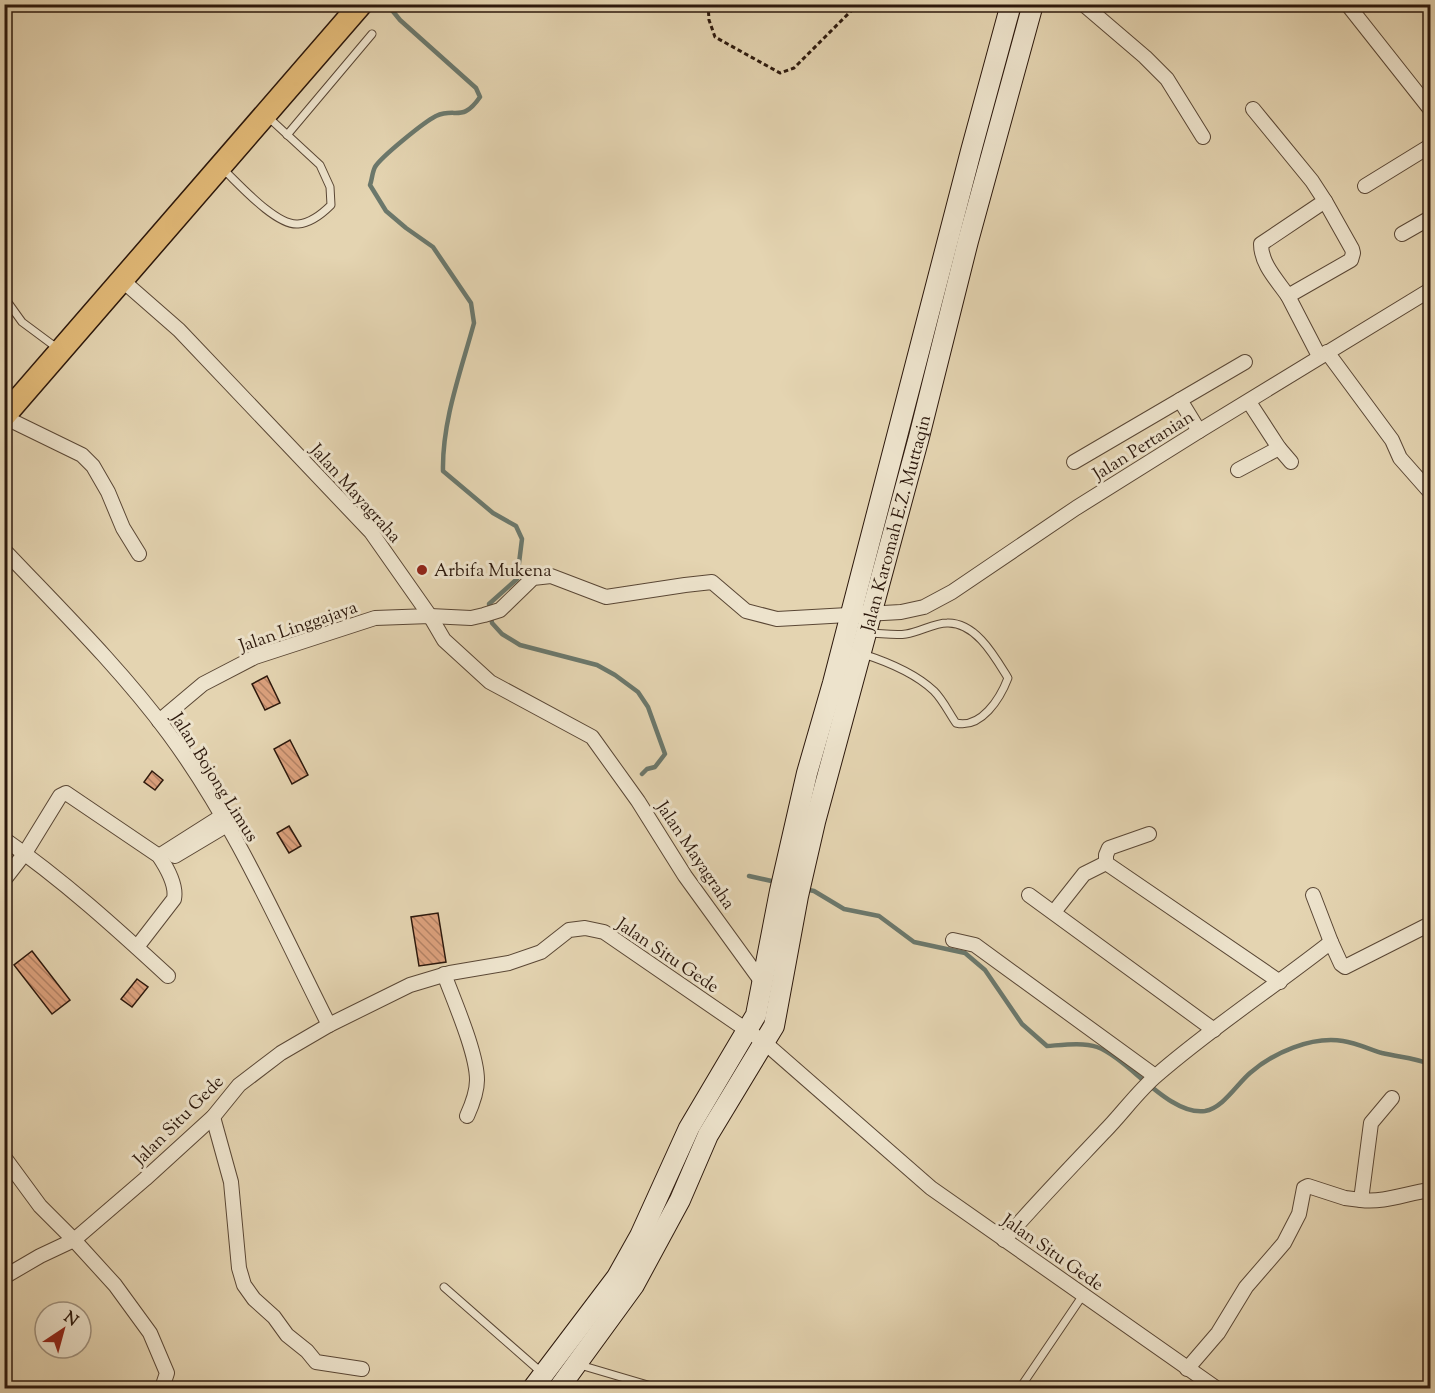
<svg xmlns="http://www.w3.org/2000/svg" width="1435" height="1393" font-family="'Sorts Mill Goudy',serif">
	<defs>
		<pattern id="building-back-hatch" width="6" height="6" patternUnits="userSpaceOnUse" patternTransform="scale(1.5)"><rect width="6" height="6" fill="#dca17d"/><path d="M-1 5l2 2M0 0l6 6M5-1l2 2" fill="none" stroke="#b38265"/></pattern>
	</defs>
	<rect width="100%" height="100%" fill="#e4d4b1"/>
	<filter id="stains"><feTurbulence type="fractalNoise" baseFrequency=".00333" numOctaves="4"/><feColorMatrix values="0 0 0 0 .2 0 0 0 0 .09 0 0 0 0 .02 0 0 0 .5 -.17"/></filter>
	<radialGradient id="worn" r=".72"><stop offset=".6" stop-color="#630" stop-opacity="0"/><stop offset="1" stop-color="#630" stop-opacity=".3"/></radialGradient>
	<g fill="none" stroke-linecap="round" stroke-linejoin="round">
		<g stroke="#6b786c" stroke-width="4.5">
			<path d="M387,4l13,16 76,68 4,9c-18,26 -24,10 -44,19 -12,6 -55,41 -61,51 -3,6 -3,13 -5,18l16,26 20,17 27,19 38,56 3,20c-13,48 -32,98 -31,148l50,42 23,13 6,13 -5,40 -28,25 3,19 10,11 18,11 77,20 18,10 23,17 10,15 17,47 -10,13 -8,2 -5,5"/>
			<path d="M749,876l27,6"/>
			<path d="M804,889l10,2 30,18 35,7 35,26 51,11 20,17 37,54 25,22c15,-1 36,-4 50,1 32,12 72,69 108,64 18,-3 32,-27 45,-38 23,-20 61,-37 93,-32 13,2 26,8 39,12 17,4 33,5 48,11"/>
		</g>
	</g>
	<g fill="url(#building-back-hatch)" stroke="#2c180c" stroke-width="1.5">
		<path d="M267,676l13,27 -15,7 -13,-26z"/>
		<path d="M290,740l18,35 -16,9 -18,-35z"/>
		<path d="M152,771l11,9 -8,10 -11,-8z"/>
		<path d="M289,826l12,20 -12,7 -12,-20z"/>
		<path d="M438,913l8,49 -27,4 -8,-49z"/>
		<path d="M32,951l38,49 -18,14 -38,-49z"/>
		<path d="M137,979l11,8 -16,20 -11,-8z"/>
	</g>
	<g fill="none" stroke-linecap="round" stroke-linejoin="round">
		<g stroke="#5a4735" stroke-width="9">
			<g id="lane">
				<path d="M287,135l85,-101"/>
				<path d="M223,169c16,15 53,57 75,55 12,-1 25,-11 33,-19l-1,-18 -10,-22 -52,-48"/>
				<path d="M4,297l18,25 35,26"/>
				<path d="M863,654c25,8 52,19 71,37 9,9 15,22 22,32 25,6 44,-24 52,-45 -13,-21 -32,-56 -61,-55 -13,0 -27,9 -41,11 -11,2 -26,-1 -37,-1"/>
				<path d="M444,1287l97,85"/>
				<path d="M580,1365l78,23"/>
				<path d="M1020,1388l63,-93"/>
			</g>
		</g>
		<g stroke="#5a4735" stroke-width="16">
			<g id="street">
				<path d="M1083,4l62,53 22,22 36,58"/>
				<path d="M1347,4l83,105"/>
				<path d="M1253,109l59,72 13,20 -64,43c0,20 16,36 27,52"/>
				<path d="M1365,186l65,-40"/>
				<path d="M1402,234l28,-16"/>
				<path d="M123,281l56,49 192,202 59,84 14,24 46,42 102,55 46,64 47,75 79,109"/>
				<path d="M1327,352l65,88 8,18 30,34"/>
				<path d="M1319,356l-31,-60 63,-36 2,-7 -1,-4 -27,-48"/>
				<path d="M1180,400l19,31"/>
				<path d="M4,417l78,38 11,11 15,26 15,36 16,26"/>
				<path d="M1279,448l12,14"/>
				<path d="M1074,462l171,-100"/>
				<path d="M1238,470l41,-22 -30,-46"/>
				<path d="M4,550c56,59 117,119 165,184 65,88 110,192 160,291"/>
				<path d="M159,721l44,-37 52,-27 120,-39 55,-2 41,2 13,-3 16,-5 33,-32 18,-2 55,21 79,-12 27,-3 34,29 31,8 124,-7 23,-5 28,-15 124,-84 123,-77 231,-141"/>
				<path d="M1149,834l-40,14 -3,7v8l174,119"/>
				<path d="M4,839c58,40 113,90 164,137"/>
				<path d="M159,856l63,-40"/>
				<path d="M175,856l52,-31"/>
				<path d="M4,880l21,-27 35,-57 6,-3 93,63c8,12 18,29 15,43l-37,48"/>
				<path d="M1029,895l185,135"/>
				<path d="M1313,895l18,47"/>
				<path d="M1054,912l30,-38 22,-11"/>
				<path d="M953,940l22,5 180,131"/>
				<path d="M444,974c10,27 33,79 33,106 0,13 -5,25 -10,36"/>
				<path d="M213,1117l18,65 8,86 5,17 10,14 20,18 13,18 20,16 9,11 46,7"/>
				<path d="M4,1157l36,49 34,34 41,45 35,48 17,40 -5,15"/>
				<path d="M1361,1200c23,3 46,-7 69,-10"/>
				<path d="M1004,1240c32,-37 66,-72 100,-108 18,-18 33,-40 53,-57 55,-48 117,-88 174,-133l10,22 4,3 85,-43"/>
				<path d="M4,1277l36,-21 34,-16 71,-61 68,-62 26,-32 42,-32 48,-28 81,-40 40,-12 59,-10 32,-11 28,-22 16,-2 19,4 160,110 167,146 285,200"/>
				<path d="M1187,1369l31,-36 28,-46 38,-44 15,-29 5,-26 4,-2 37,12 16,2 10,-77 21,-25"/>
			</g>
		</g>
		<g stroke="#2c180c" stroke-width="22">
			<g id="secondary">
				<path d="M533,1388l84,-111 23,-41 49,-108 67,-113 24,-124 27,-118 26,-90 138,-532 40,-147"/>
				<path id="s1" d="M559,1388l75,-103 46,-85 28,-65 66,-109 24,-130 17,-74 104,-385 49,-196 65,-237"/>
			</g>
		</g>
		<g stroke="#2c180c" stroke-width="25">
			<path id="primary" d="M4,416l357,-412"/>
		</g>
		<path stroke="#2c180c" stroke-width="3" stroke-dasharray="4.5 3" stroke-linecap="butt" d="M708,4l1,16 6,17 65,36 14,-5 64,-64"/>
		<use href="#lane" stroke="#ede3cc" stroke-width="7"/>
		<use href="#street" stroke="#ede3cc" stroke-width="14"/>
		<use href="#secondary" stroke="#ede3cc" stroke-width="20"/>
		<use href="#primary" stroke="#e2ba78" stroke-width="22"/>
	</g>
	<circle fill="#8f2418" stroke="#ede3cc" stroke-width="2" cx="422" cy="570" r="6"/>
	<g text-anchor="middle" stroke-width="6" stroke-linejoin="round" paint-order="stroke">
		<g font-size="18" fill="#2c180c" stroke="#ede3cc">
			<text transform="translate(1143 445) rotate(-32)" y="6">Jalan Pertanian</text>
			<text transform="translate(356 493) rotate(48)" y="6">Jalan Mayagraha</text>
			<text dy="6" stroke="none"><textPath href="#s1" startOffset="940">Jalan Karomah E.Z. Muttaqin</textPath></text>
			<text transform="translate(298 626) rotate(-19)" y="6">Jalan Linggajaya</text>
			<text transform="translate(215 777) rotate(58)" y="6">Jalan Bojong Limus</text>
			<text transform="translate(696 855) rotate(56)" y="6">Jalan Mayagraha</text>
			<text transform="translate(668 955) rotate(34)" y="6">Jalan Situ Gede</text>
			<text transform="translate(178 1120) rotate(-45)" y="6">Jalan Situ Gede</text>
			<text transform="translate(1053 1252) rotate(35)" y="6">Jalan Situ Gede</text>
		</g>
		<g font-size="18" fill="#2c180c" stroke="#ede3cc" text-anchor="start">
			<text x="434" y="576">Arbifa Mukena</text>
		</g>
	</g>
	<rect width="1435" height="1393" fill="none" stroke="#e4d4b1" stroke-width="24"/>
	<rect x="6" y="6" width="1423" height="1381" fill="none" stroke="#2c180c" stroke-width="3"/>
	<rect x="12" y="12" width="1411" height="1369" fill="none" stroke="#2c180c" stroke-width="1.5"/>
	<g transform="translate(63 1330) rotate(36)"><circle r="28" fill="#ede3cc" stroke="#a0927f" stroke-width="1.5"/>
	<path d="M0-4.5L10 22L0 15L-10 22Z" fill="#8f2418"/>
	<text y="-9" font-size="16" font-weight="bold" text-anchor="middle" fill="#2c180c">N</text>
	</g>
	<rect width="100%" height="100%" filter="url(#stains)"/>
	<rect width="100%" height="100%" fill="url(#worn)"/>
</svg>
